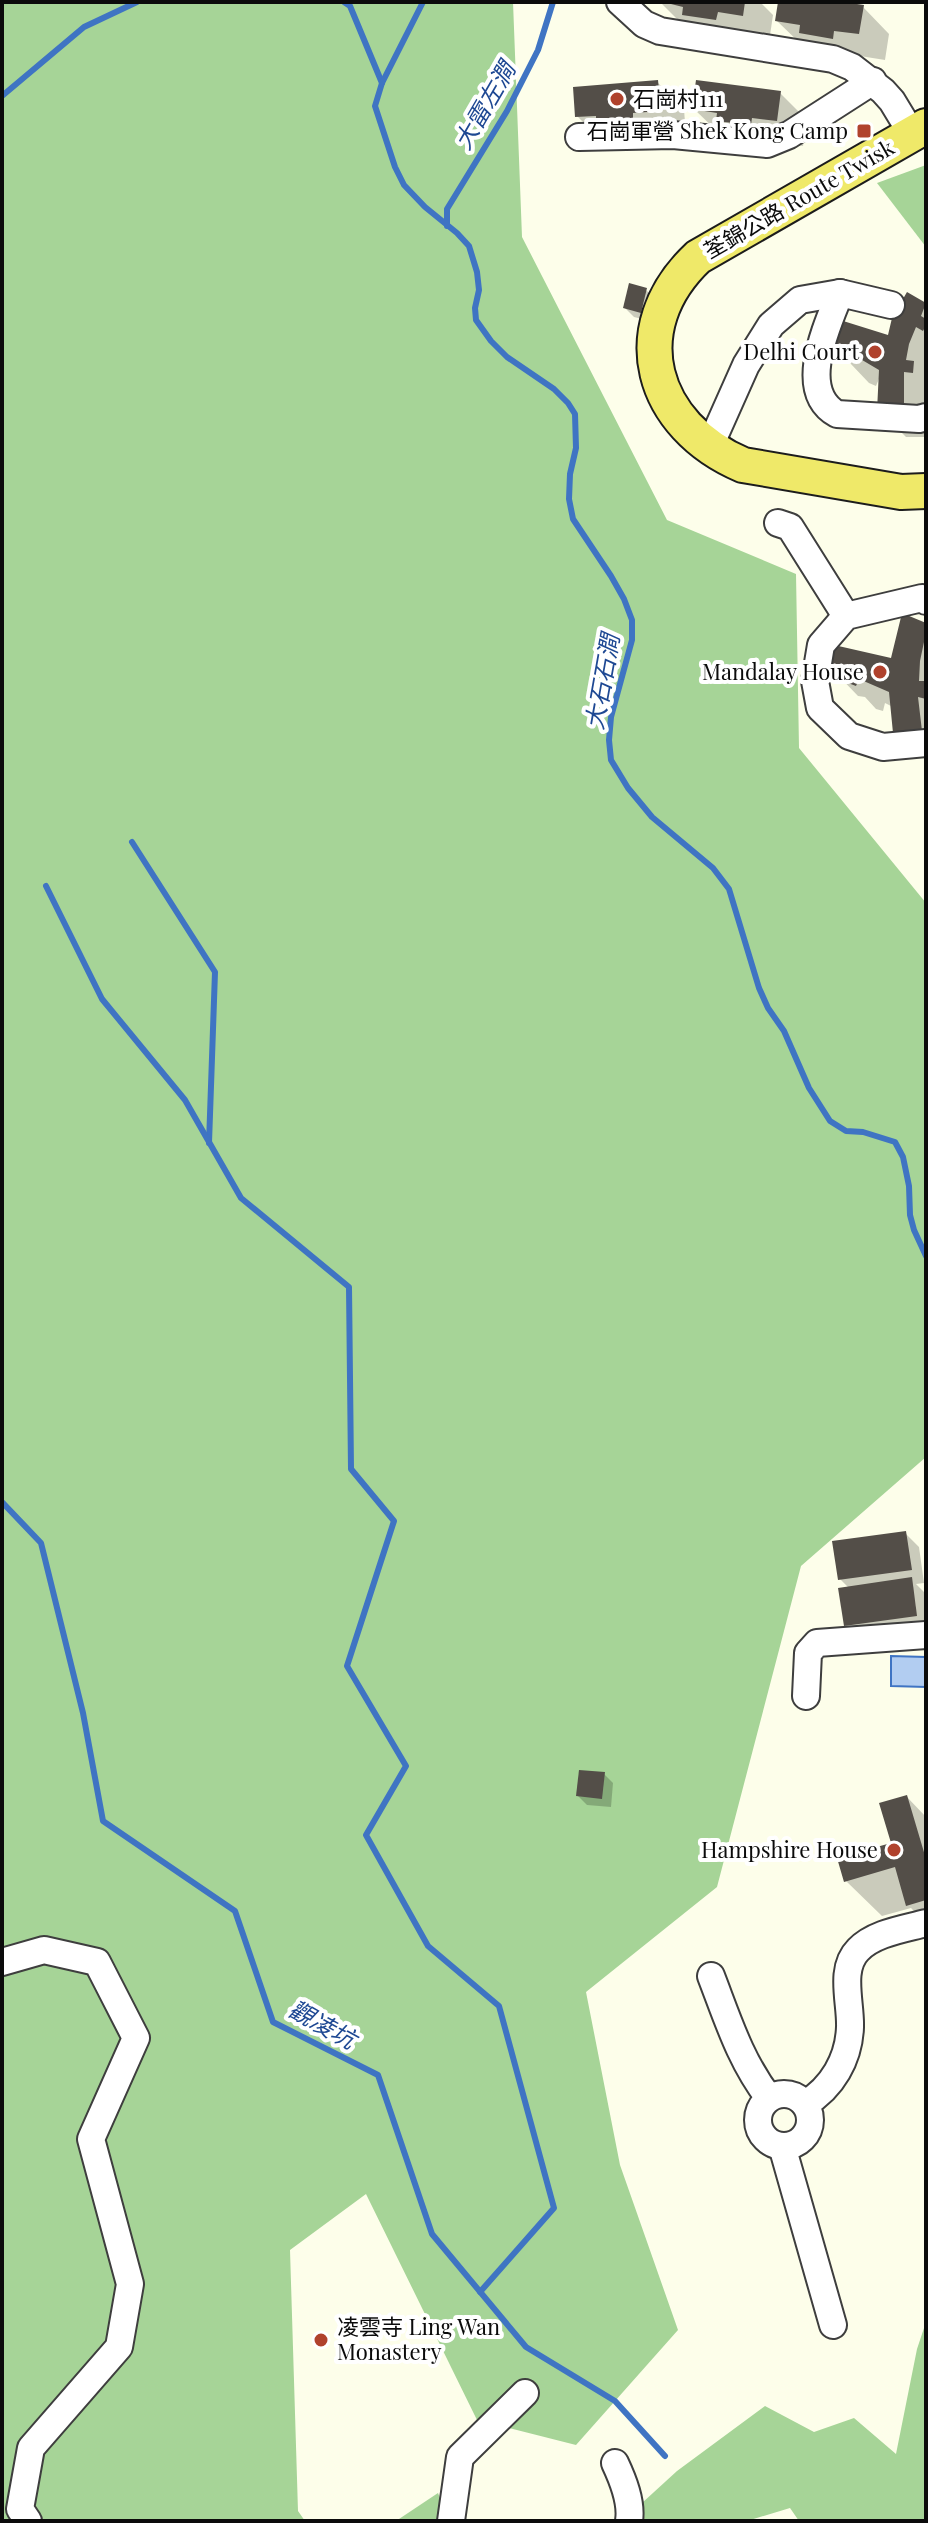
<svg xmlns="http://www.w3.org/2000/svg" width="928" height="2523" font-family="'Playfair Display','Noto Sans TC',serif">
	<rect width="100%" height="100%" fill="#fdfeea"/>
	<g fill="#a6d497">
		<path d="M2,2h511l9,235 145,283 129,54 3,174 127,155v554l-125,109 -84,321 -131,105 34,173 58,165 -102,115 -99,-25 -111,-226 -76,56 8,261 7,10h-303z"/>
		<path d="M926,165v82l-49,-64z"/>
		<path d="M926,2322v199h-127l-9,-13 -43,13h-103l-2,-18 35,-32 88,-65 49,26 40,-14 42,36 21,-105z"/>
		<path d="M438,2493l11,28h-53z"/>
	</g>
	<path fill="#b2cdf1" stroke="#3f74c3" stroke-width="2" d="M891,1656l35,1v30l-35,-1z"/>
	<g fill="#0003">
		<path d="M660,2h100l13,13 -4,27 -82,-13z"/>
		<path d="M780,2h50l33,5 26,27 -4,26 -25,-4 -1,8 -55,-17 -27,-26z"/>
		<path d="M657,82l27,27 2,27 -82,7 -27,-27z"/>
		<path d="M780,93l26,26 -3,27 -82,-11 -27,-26z"/>
		<path d="M646,290l9,9 -5,22 -16,-4 -9,-9z"/>
		<path d="M907,294l19,12v131h-20l-27,-27 2,-36 -5,12 -7,-3 -37,-39 57,-6z"/>
		<path d="M926,625v133h-4l-27,-26 -2,-25 -8,-4 -2,8 -7,-2 -11,-12 -7,-1 -26,-27 61,-9z"/>
		<path d="M905,1533l14,14 5,36 -8,1 9,9 1,37 -67,9 -14,-14 4,-37 -9,-9z"/>
		<path d="M604,1774l9,9 -2,24 -24,-2 -9,-9z"/>
		<path d="M907,1797l19,20v106l-15,-15 -29,8 -36,-35 48,-37z"/>
	</g>
	<g fill="none" stroke-linecap="round" stroke-linejoin="round">
		<g stroke="#3f74c3" stroke-width="6">
			<path d="M344,2l6,4 32,77"/>
			<path d="M423,2l-41,81 -7,23 20,61 9,18 21,22 32,26 12,13 8,26 2,18 -4,18 1,12 15,21 16,16 47,32 14,14 7,11 1,34 -6,26 -1,25 4,20 38,57 13,23 8,21v20l-21,77 -2,23 2,20 17,28 24,29 61,51 16,21 30,99 9,20 16,23 25,57 21,33 16,10 17,1 32,10 8,15 6,29 1,29 4,15 12,26"/>
			<path d="M2,96l82,-69 53,-25"/>
			<path d="M447,226v-17l60,-98 31,-61 15,-48"/>
			<path d="M132,842l83,130 -6,171"/>
			<path d="M46,886l56,113 83,101 56,98 108,89 2,182 43,52 -47,145 59,100 -40,69 62,111 71,60 55,202 -74,84"/>
			<path d="M2,1502l39,41 42,170 20,108 132,90 38,111 105,53 54,159 94,113 89,54 50,55"/>
		</g>
	</g>
	<g fill="#534e48">
		<path d="M663,2h82l-2,14 -25,-4 -2,8 -34,-5 1,-8z"/>
		<path d="M778,2h65l21,3 -5,29 -25,-3 -1,8 -34,-6 1,-8 -25,-4z"/>
		<path d="M658,80l3,31 -28,2v7l-37,3v-7l-21,1 -2,-30z"/>
		<path d="M696,80l85,11 -4,30 -25,-3 -1,7 -35,-4 1,-8 -25,-4z"/>
		<path d="M629,283l18,5 -6,25 -18,-5z"/>
		<path d="M907,292l19,11 -5,13 5,3v6l-3,6 -7,-4 -7,17 -3,16 8,1 -1,12 -9,-1v39h-27l2,-41 -27,-16 -3,7 -9,-4 3,-7 -14,-5 11,-25 48,15 4,-17z"/>
		<path d="M902,613l24,10v19h-2l-4,19 -1,20h7v18l-8,-2 4,34 -29,2 -4,-41 -30,-13 -3,7 -8,-3 3,-8 -21,-5 4,-25 57,13z"/>
		<path d="M906,1531l6,39 -74,10 -6,-39z"/>
		<path d="M912,1577l5,39 -73,10 -6,-38z"/>
		<path d="M579,1770l26,2 -3,27 -26,-3z"/>
		<path d="M907,1795l19,64v41l-20,6 -11,-39 -51,15 -7,-24 54,-15 -12,-40z"/>
	</g>
	<g fill="none" stroke-linecap="round" stroke-linejoin="round">
		<g stroke="#3e3e3e" stroke-width="30">
			<g id="minor">
				<path d="M620,2l24,22 16,7 173,28 19,8 31,24 9,10 20,33"/>
				<path d="M579,137l94,-2 94,9 22,-9 84,-54"/>
				<path d="M840,293c-13,33 -44,98 -3,121l82,5 7,-2"/>
				<path d="M709,448l37,-83 25,-40 29,-25 40,-7 51,12"/>
				<path d="M778,523l12,4 56,89"/>
				<path d="M926,601l-4,-3 -76,18 -25,29 -6,36 5,27 29,28 34,11 43,-4"/>
				<path d="M806,1696l2,-43 9,-10 109,-8"/>
				<path d="M2,1962l42,-12 53,12 39,76 -45,101 39,145 -11,63 -88,101 -11,61 8,12"/>
				<path d="M711,1976c17,44 29,84 58,122"/>
				<circle cx="784" cy="2120" r="26"/>
				<path d="M805,2104c27,-16 44,-45 45,-77 1,-24 -11,-58 8,-77 16,-17 46,-21 68,-27"/>
				<path d="M782,2146l51,179"/>
				<path d="M615,2463c8,17 17,39 14,58"/>
				<path d="M451,2521l9,-64 65,-64"/>
			</g>
		</g>
		<g stroke="#1c1c1c" stroke-width="38">
			<path id="major" d="M926,126l-228,131c-76,72 -47,169 45,208l158,27 25,-1"/>
		</g>
		<use href="#minor" stroke="#fff" stroke-width="26"/>
		<use href="#major" stroke="#efe969" stroke-width="34"/>
	</g>
	<g fill="#b0422d" stroke="#fff" stroke-width="3">
		<circle cx="617" cy="99" r="8"/>
		<rect x="856" y="123" width="16" height="16" rx="4"/>
		<circle cx="875" cy="352" r="8"/>
		<circle cx="880" cy="672" r="8"/>
		<circle cx="894" cy="1850" r="8"/>
		<circle cx="321" cy="2340" r="8"/>
	</g>
	<g text-anchor="middle" stroke-width="8" stroke-linejoin="round" paint-order="stroke">
		<g font-size="22" fill="#0b0b0b" stroke="#fff" text-anchor="end">
			<text x="633" y="107" text-anchor="start">石崗村111</text>
			<text x="848" y="139">石崗軍營 Shek Kong Camp</text>
			<text x="859" y="360">Delhi Court</text>
			<text x="864" y="680">Mandalay House</text>
			<text x="878" y="1858">Hampshire House</text>
			<text x="337" y="2335" text-anchor="start">凌雲寺 Ling Wan<tspan x="337" dy="25">Monastery</tspan></text>
		</g>
		<g font-size="22" fill="#0b0b0b" stroke="#fff">
			<text transform="translate(799 199) rotate(-30)" y="8">荃錦公路 Route Twisk</text>
		</g>
		<g font-size="24" font-style="italic" fill="#1e4893" stroke="#fff">
			<text transform="translate(485 106) rotate(-60)" y="8">大雷左澗</text>
			<text transform="translate(603 682) rotate(-80)" y="8">大石石澗</text>
			<text transform="translate(322 2025) rotate(29)" y="8">觀凌坑</text>
		</g>
	</g>
	<rect width="928" height="2523" fill="none" stroke="#0b0b0b" stroke-width="8"/>
</svg>
